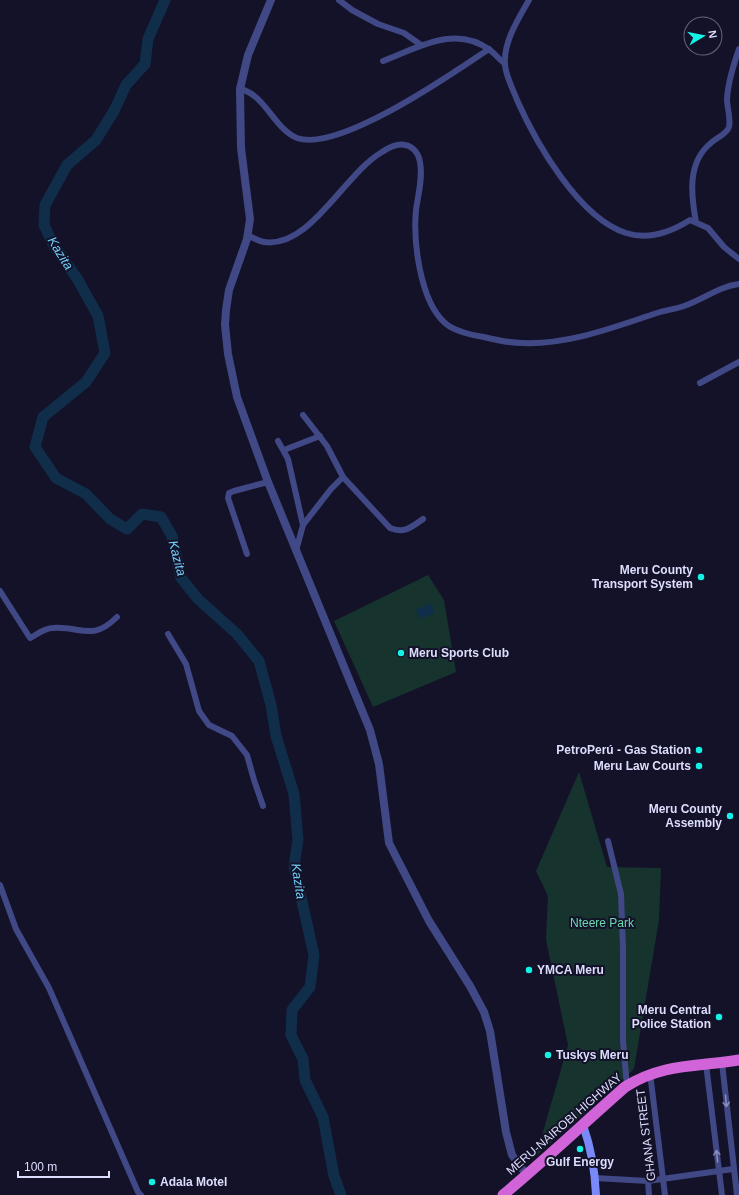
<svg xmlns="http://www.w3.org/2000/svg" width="739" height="1195" font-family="Helvetica,sans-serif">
	<rect width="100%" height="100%" fill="#131229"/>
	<g fill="#16332e">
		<path d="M428,575l16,25 12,72 -83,35 -39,-86z"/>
		<path d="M579,772l28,95 54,1 -2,52 -25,149 -98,87 32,-111 -22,-105 2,-44 -12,-25z"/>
	</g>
	<path fill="#102e4a" d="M431,603l4,10 -15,6 -4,-9z"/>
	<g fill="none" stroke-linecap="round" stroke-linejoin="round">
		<path stroke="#102e4a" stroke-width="11" d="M165,0l-17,39 -3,25 -19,21 -12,26 -18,29 -29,25 -22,40 -1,20 9,19 25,36 20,36 7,37 -19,29 -43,35 -8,30 21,31 30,16 24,25 17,10 15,-15 19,3 11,19 9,42 17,21 39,35 22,27 12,44 5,31 18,58 4,46 -4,26 20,89 -4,32 -18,23 -1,25 12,24 2,21 18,37 11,59 7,19"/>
		<g stroke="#404885" stroke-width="6">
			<path d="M339,0l13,10 26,14 26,9 17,12"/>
			<path d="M529,0c-11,19 -26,43 -24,65 1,12 8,24 12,35 19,43 62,118 109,133 22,7 45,-1 64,-13l18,8 16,19 15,12"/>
			<path d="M383,61c34,-13 72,-37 107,-11 5,4 10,10 15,14"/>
			<path d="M240,89c25,5 34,40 57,49 42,15 156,-65 192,-89"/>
			<path d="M696,222c-5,-27 -9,-60 15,-79 5,-5 16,-9 18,-16 2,-9 -2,-19 -2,-28 1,-17 6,-33 12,-50"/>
			<path d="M247,235c5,2 11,6 17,7 46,7 80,-68 118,-90 6,-4 15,-9 23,-7 8,1 14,9 15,17 3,16 -2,33 -4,48 -3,31 4,91 29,113 10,9 26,12 39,14 12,3 25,6 38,6 47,2 92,-16 135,-30 9,-3 19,-4 27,-7 21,-7 33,-19 55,-22"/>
			<path d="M700,383l39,-21"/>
			<path d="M278,441l10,18 15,66"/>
			<path d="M284,450l36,-14"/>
			<path d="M343,477l47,51c14,6 22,-1 33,-9"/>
			<path d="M296,551l7,-26 28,-36 12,-12 -16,-31 -24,-31"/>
			<path d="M247,554l-19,-56 1,-5 5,-2 34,-9"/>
			<path d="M0,591l30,47c8,-4 14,-10 23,-10 28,-2 39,14 64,-11"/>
			<path d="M168,634l18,30 13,47 10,14 23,11 15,19 7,25 9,26"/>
			<path d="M608,841l13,53 2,54v93l4,45"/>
			<path d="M0,885l16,44 33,59 89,204 3,3"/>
			<path d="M722,1063l15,132"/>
			<path d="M706,1064l16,131"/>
			<path d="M650,1073l15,122"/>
			<path d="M595,1178l53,3 85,-12"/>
			<path d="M648,1181l1,14"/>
		</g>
		<path stroke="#404885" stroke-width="8" d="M271,0l-23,55 -8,34 1,59 9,71 -3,20 -18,51 -3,20 -1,15 3,29 9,43 31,85 102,248 9,34 10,79 40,78 41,65 14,26 6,19 16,101 6,23 14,19"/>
		<path stroke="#7989f7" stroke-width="8" d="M583,1125c8,23 12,45 13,70"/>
		<path stroke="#d264da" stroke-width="11" d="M503,1195c42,-35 81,-72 122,-108 38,-24 72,-20 114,-27"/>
	</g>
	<defs><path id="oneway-shaft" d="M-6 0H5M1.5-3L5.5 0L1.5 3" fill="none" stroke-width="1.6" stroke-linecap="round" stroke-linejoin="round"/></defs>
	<g stroke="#878cbb">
		<use href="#oneway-shaft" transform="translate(726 1101) rotate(85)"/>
		<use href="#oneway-shaft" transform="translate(717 1156) rotate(-96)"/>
	</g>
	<g fill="#14f2e6" stroke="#131229" stroke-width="1.5">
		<circle cx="701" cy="577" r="4"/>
		<circle cx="401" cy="653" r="4"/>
		<circle cx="699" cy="750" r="4"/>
		<circle cx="699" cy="766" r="4"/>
		<circle cx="730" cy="816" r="4"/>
		<circle cx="529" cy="970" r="4"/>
		<circle cx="719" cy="1017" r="4"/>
		<circle cx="548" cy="1055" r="4"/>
		<circle cx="580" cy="1149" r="4"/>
		<circle cx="152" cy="1182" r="4"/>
	</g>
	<g text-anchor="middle" stroke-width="4" stroke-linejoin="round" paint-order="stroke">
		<g font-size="12" font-weight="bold" fill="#dddefd" stroke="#131229" text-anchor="end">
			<text x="693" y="574">Meru County<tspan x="693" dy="14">Transport System</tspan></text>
			<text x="409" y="657" text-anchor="start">Meru Sports Club</text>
			<text x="691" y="754">PetroPerú - Gas Station</text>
			<text x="691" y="770">Meru Law Courts</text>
			<text x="722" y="813">Meru County<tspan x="722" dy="14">Assembly</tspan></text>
			<text x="537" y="974" text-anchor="start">YMCA Meru</text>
			<text x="711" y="1014">Meru Central<tspan x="711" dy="14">Police Station</tspan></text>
			<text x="556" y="1059" text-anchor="start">Tuskys Meru</text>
			<text x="580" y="1166" text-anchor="middle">Gulf Energy</text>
			<text x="160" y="1186" text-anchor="start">Adala Motel</text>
		</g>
		<g font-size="12" fill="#6bdaae" stroke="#131229">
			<text x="602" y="927">Nteere Park</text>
		</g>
		<g font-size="12" fill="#dddefd" stroke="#131229">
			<text transform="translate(564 1124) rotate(-41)" y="4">MERU-NAIROBI HIGHWAY</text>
			<text transform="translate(646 1135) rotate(-97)" y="4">GHANA STREET</text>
		</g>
		<g font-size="13" font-style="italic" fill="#71cdf7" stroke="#131229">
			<text transform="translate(61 253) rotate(58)" y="5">Kazita</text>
			<text transform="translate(178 558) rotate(75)" y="5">Kazita</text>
			<text transform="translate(299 881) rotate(81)" y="5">Kazita</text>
		</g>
	</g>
	<g transform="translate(703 36) rotate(80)"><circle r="19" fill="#131229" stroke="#64647e"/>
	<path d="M0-3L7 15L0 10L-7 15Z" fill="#14f2e6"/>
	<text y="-6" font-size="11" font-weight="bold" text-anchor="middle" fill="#dddefd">N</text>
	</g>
	<path d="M18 1171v6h91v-6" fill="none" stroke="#dddefd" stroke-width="2"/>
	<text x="24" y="1171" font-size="12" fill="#dddefd" stroke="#131229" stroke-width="3" paint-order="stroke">100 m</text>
</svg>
